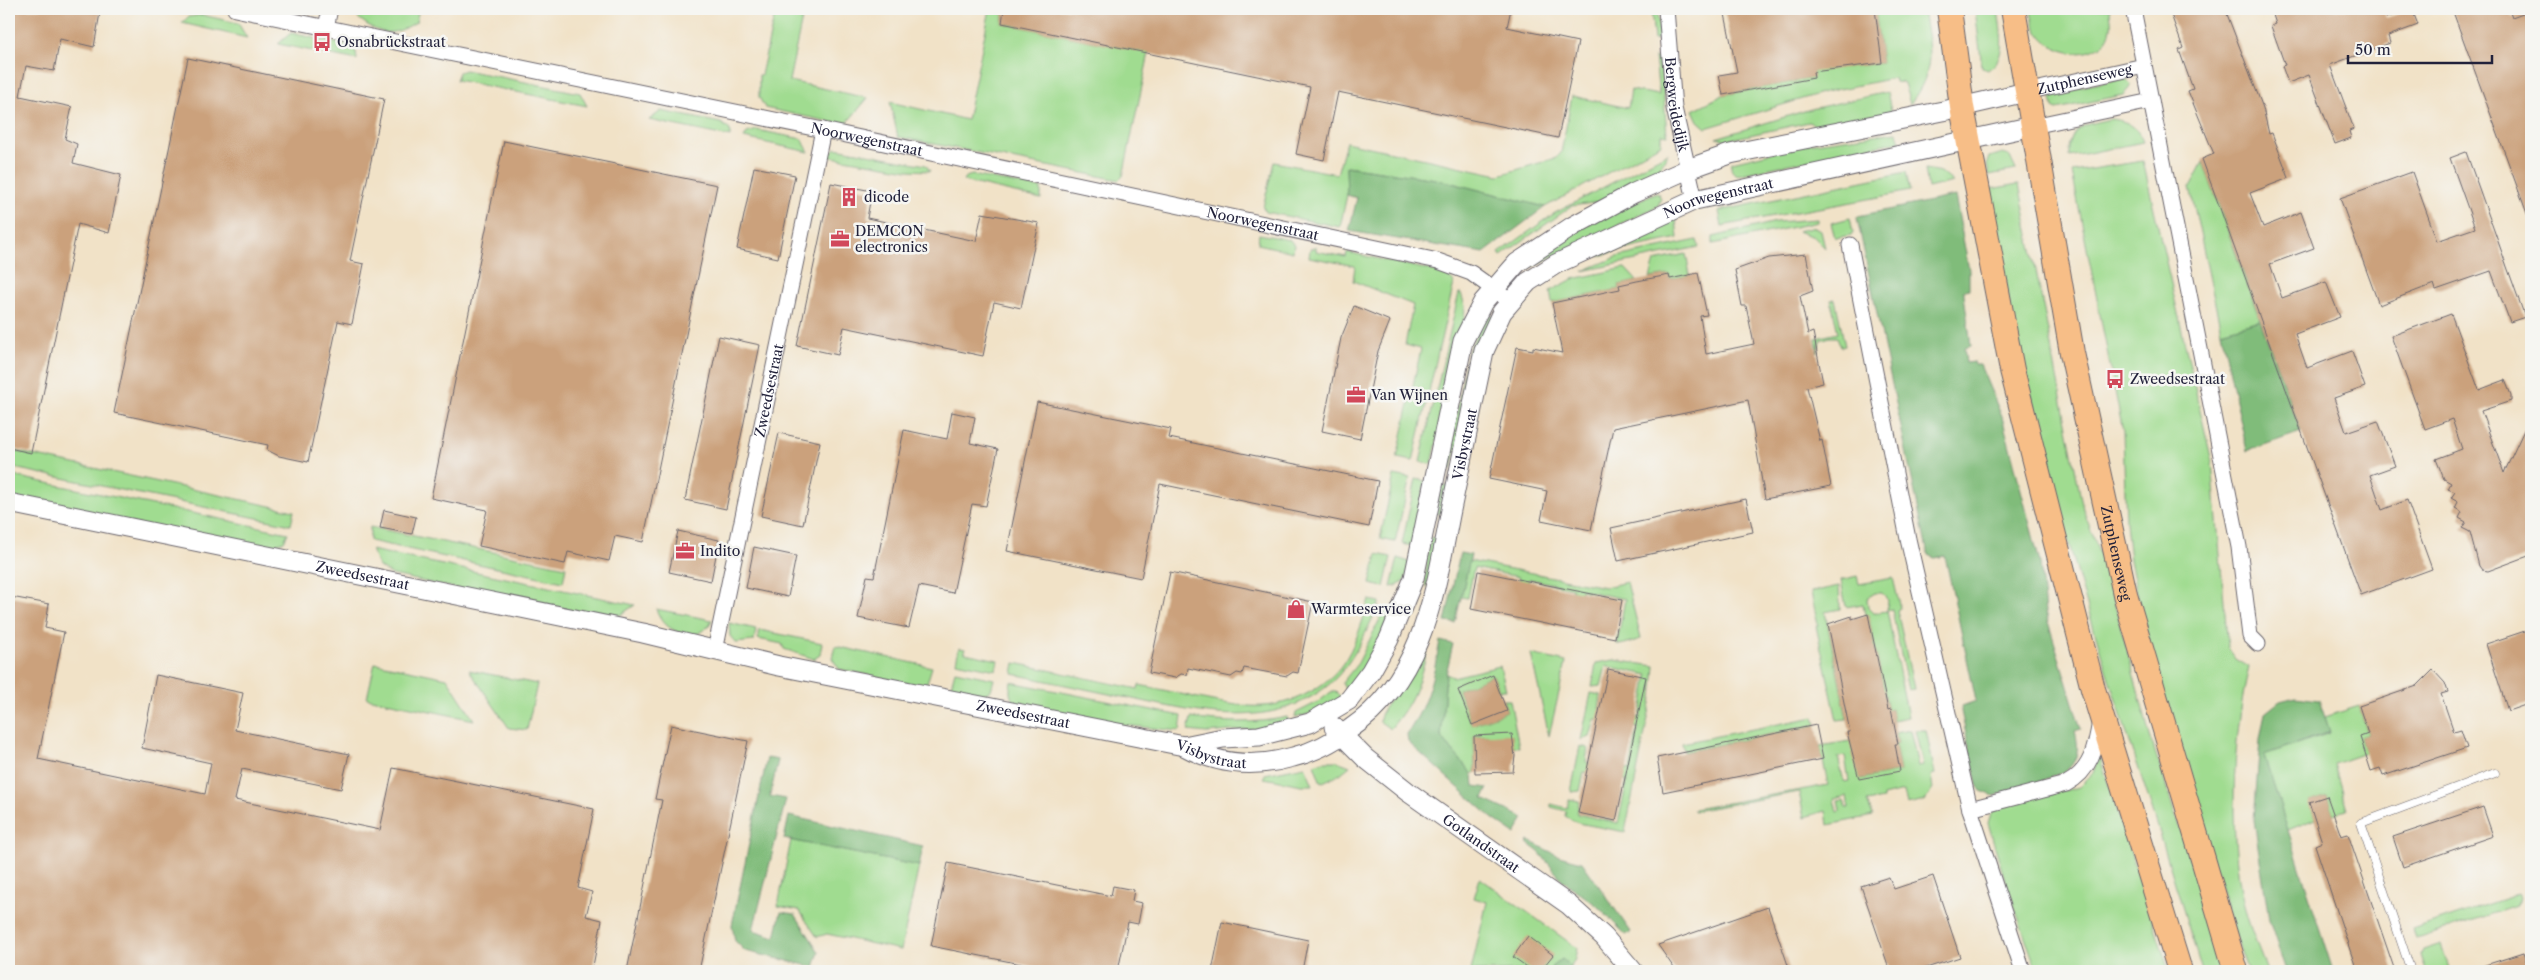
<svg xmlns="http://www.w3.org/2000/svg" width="2540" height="980" font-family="'Libre Caslon Text',serif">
	<rect width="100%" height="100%" fill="#f6f6f2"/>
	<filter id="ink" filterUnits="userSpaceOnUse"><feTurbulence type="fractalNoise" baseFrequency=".02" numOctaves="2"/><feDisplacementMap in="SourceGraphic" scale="10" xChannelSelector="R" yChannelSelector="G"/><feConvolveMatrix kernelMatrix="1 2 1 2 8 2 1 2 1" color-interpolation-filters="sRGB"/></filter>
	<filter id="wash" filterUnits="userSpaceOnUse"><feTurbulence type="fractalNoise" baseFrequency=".0096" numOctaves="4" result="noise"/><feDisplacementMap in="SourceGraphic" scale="20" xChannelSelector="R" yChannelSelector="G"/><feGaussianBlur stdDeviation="1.12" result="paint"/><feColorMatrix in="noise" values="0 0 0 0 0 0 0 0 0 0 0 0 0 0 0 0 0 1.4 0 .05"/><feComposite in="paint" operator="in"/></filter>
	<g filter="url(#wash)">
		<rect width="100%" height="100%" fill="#f1e2c7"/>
		<g fill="#a0dc90" stroke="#617f66" fill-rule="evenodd">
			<path d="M350,9h69l-3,13c-29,19 -41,10 -65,-10z"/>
			<path d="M776,9h28l-15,72 79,17 -23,27 -80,-17 -6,-11v-22h2z"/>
			<path d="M990,9h14l-2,14 147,30 -26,123 -4,4 -221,-43 -8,-35 77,18z"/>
			<path d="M1651,9h6l3,29 -6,2z"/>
			<path d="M1875,9h48c6,41 14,59 -13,95l-6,-21 -9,-1 -1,-4 -69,14 -119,36 -8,-7 -5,-11 30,-15 90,-17v-7l69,-8z"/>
			<path d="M1975,9h23c2,19 11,51 -11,61l-5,-3z"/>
			<path d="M2031,9h79c0,6 2,13 1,19 -5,38 -77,33 -80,-19z"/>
			<path d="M202,15l36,8 9,15 -65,-15 6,-6z"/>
			<path d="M291,33l60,13 5,6 1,8 -79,-16z"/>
			<path d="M1655,57l6,4 6,74 -6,-1v10l-116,63 -109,-28 -90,-13 1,29 -7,32 -74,-15 -3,-5 11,-45 63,12 9,-32 153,33 57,-17 5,-5 11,-57 56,12 3,-18 28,5z"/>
			<path d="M465,70l115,23 7,13 -131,-26 3,-8z"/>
			<path d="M2119,79h7l6,6 -9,10 -66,14 -4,-2 -2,-9 4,-6z"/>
			<path d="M1887,92l5,22 -72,16 -11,-8 -82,18 -11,-2 95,-29z"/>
			<path d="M661,111l60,12 9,7v7l-81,-17z"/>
			<path d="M2111,119c17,2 26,7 32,23l-74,15c-1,-31 16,-33 42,-38z"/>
			<path d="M757,130l45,9 7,13 -65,-14 3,-5z"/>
			<path d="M1897,132l3,9 -163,34c-6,-3 -7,-7 -5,-13l75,-18z"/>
			<path d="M836,148l90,17 4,6 -22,-1 -82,-14z"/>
			<path d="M1668,153l-12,22 -50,26 -34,5 -71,50 -2,-3 56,-40z"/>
			<path d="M2003,153l6,2 7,15 -27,5 -2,-10 3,-8z"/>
			<path d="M2143,161l69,301 16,186 8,11 13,8c-17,70 -22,180 -2,250 6,19 13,36 20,54h-19l-14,-39 -90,-306 -14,-66 -4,-38 -3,-90 -51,-260z"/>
			<path d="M2203,162l57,158 -39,11 -31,-144z"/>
			<path d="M1925,169l16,3 12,10 -25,6z"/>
			<path d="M1906,172l4,19c-63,13 -125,22 -188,35l-3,-15z"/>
			<path d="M972,175l69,13v11l-78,-18 3,-4z"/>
			<path d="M2019,184l64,325 22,59 45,168 75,235h-23l-1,-3 -45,-147 -50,-151 -46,-157 -50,-205 -20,-119z"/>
			<path d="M1657,192l4,6 -3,8 -127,61 -5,-4 38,-28z"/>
			<path d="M1850,218l3,14 -2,3 -16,3 -4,-15z"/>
			<path d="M1676,219l2,19 -65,14 -21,6z"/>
			<path d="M1818,219v3l-105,22v-7l63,-15z"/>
			<path d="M1815,227l6,4 4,17 -11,-11 -17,-6z"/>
			<path d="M1259,234l31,6 4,5 -1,7 -35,-8z"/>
			<path d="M1697,240l2,7 -116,24 34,-14z"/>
			<path d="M1316,246v5l30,6 1,-5 92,20 9,4 6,7 -41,178 -16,-3 24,-109 -16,-4 8,-40 -60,-24 2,-15 -46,-9 1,-8z"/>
			<path d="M1686,254l4,21 -20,4 -1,-4 -19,3 5,-17z"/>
			<path d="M1625,268l12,13 -18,4 1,4 -68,14 -2,-12 23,-12z"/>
			<path d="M1459,293h2l4,13 -1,14 -32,144 -12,-2z"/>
			<path d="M1835,299l10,47 -4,1 -4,-10h-7l-10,3 -2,12 -2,-14 22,-5 -7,-33z"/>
			<path d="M1487,312l8,5 -44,152 -5,-2 22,-115z"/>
			<path d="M9,450l285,61 -3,14 -282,-58z"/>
			<path d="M9,475l279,58 -4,8 -24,9 -251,-52z"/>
			<path d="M1394,475l16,3 -15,64 -15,-3z"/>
			<path d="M1416,479l9,2 -13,65 -10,-2z"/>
			<path d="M1442,485l7,1 -7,27 -4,1 -3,-4z"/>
			<path d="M370,527l196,40 -3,15 -193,-41z"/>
			<path d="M1436,537l3,2 -12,48 -2,-3 3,-42 1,-4z"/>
			<path d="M371,550l264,55 -15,10 -20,4 -207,-44 -14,-8z"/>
			<path d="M1377,554l14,3 -7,30 -14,-3z"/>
			<path d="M1398,558l11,4c-2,13 -2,23 -18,25z"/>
			<path d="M1469,561l136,26 22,-5 14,57 -20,6 -4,-1 8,-45 -44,-9 -7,37 -10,-2 8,-37 -43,-9 -9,40 -8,-3 7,-39 -45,-9 -6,30 -7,-1z"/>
			<path d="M1857,576l2,8 34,-6 7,30 -3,2 17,79 -6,1 -16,-80 -5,1 21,106 -15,3 -2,-11 -3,1 -20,-95h-3l-2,-11 -17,3 -5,-27zM1875,593h6l7,7 -1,11 -14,2 -5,-5 -1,-10z"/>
			<path d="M1839,586l1,23 -15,3 22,107 -10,1 -21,-94 2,-1 -7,-33z"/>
			<path d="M1369,600l11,2c-15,32 -30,70 -61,90 -58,39 -128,19 -191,6 -38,-8 -77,-16 -115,-24l2,-11 123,26 1,-4c34,6 76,19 109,21 37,3 80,-16 99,-49 10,-17 16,-37 22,-57z"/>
			<path d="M1386,607c11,22 -26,67 -40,84l-4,-8 16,-20z"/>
			<path d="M656,609l56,11 -4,7 -14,9c-19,-3 -31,-9 -38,-27z"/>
			<path d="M729,623l27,6 -2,12 -18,2 -6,-7z"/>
			<path d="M760,630l62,13 -2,12 -6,4 -30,-10 -2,-5 -24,-5z"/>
			<path d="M1428,639h2c-10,39 -13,59 -40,90l-11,-8 4,-11z"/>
			<path d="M835,646l97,21 -5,16 -5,3 -83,-17 -7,-11z"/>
			<path d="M959,648l6,1v4l33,7 -2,10 -40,-8z"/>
			<path d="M1531,654l35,8 -17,74z"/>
			<path d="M1614,660l41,6 -3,32 -27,134 -47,-9 -13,-7 1,-5 -15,-4v-3l16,4 2,-9 10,2 -2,13 41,9 9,-42 -43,-9 -4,19 -9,1 9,-46 8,2 -2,14 44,8 8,-42 -43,-9 -5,18 -9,3 10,-47 10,2 -2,14 41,9 8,-43 -42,-9 -5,20 -9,1 4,-24z"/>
			<path d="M375,663l72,15 27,42 -107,-22z"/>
			<path d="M1500,666l6,24h-7l-6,-15 -35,15 14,35 35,-14 -4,-11h7l9,47 -7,-1v-11l-38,1 1,37 -3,1 -31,-37 5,-63 7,3z"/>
			<path d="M469,670l68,14 -10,46 -18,-2z"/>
			<path d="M955,671l39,8 -3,11 -13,8 -21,-4 -6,-8z"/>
			<path d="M1011,682l171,34 -2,15 -86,-9 -76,-17c-9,-7 -9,-12 -7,-23z"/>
			<path d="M1331,692h5l5,5 -15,12 -31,9 1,-5 22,-11z"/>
			<path d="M2359,706l9,28 -8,3 5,16 -31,11 13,46 -14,4 -6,-18 -17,6 5,17 -27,11 -25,-75 67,-22 -5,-16z"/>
			<path d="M1287,717l3,9 -83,7 -19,-2 3,-13c33,5 63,6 96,-1z"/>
			<path d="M1814,717l2,8 -132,27 -2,-9z"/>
			<path d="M1910,730l8,36 5,-1 -8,-35h11l9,44 -4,1 2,14 -8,12 -18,4 -3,-14 -21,5v3l-16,3 6,14 -45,9 -2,-14 -22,6 -5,-25 -105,19v-2l134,-24 -8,-39 30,-5 10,38 40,-8 -5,-27h3l-2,-11zM1845,756l4,25 -5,1 -6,-25zM1847,796l2,12h-3l-2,-8 -6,1 2,10 -3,1 -3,-13z"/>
			<path d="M2098,758h2l69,213h-132l-33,-94 -16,-54 3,-10 8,-6 80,-20 14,-14z"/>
			<path d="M1323,761h14l13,5 -10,8 -19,9 -7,-19z"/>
			<path d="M1305,766l8,19h-11l-38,-7 1,-4z"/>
			<path d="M791,840l128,26 -18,84 -74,-16 -10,3 -18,-27 -21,-4z"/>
			<path d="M1480,878l97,70 -2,11 -4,8 -9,-8 -14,12h-77l16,-69 -13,-4z"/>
			<path d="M2519,894l2,4 -5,8 -96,32h-5l-3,-8z"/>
			<path d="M2441,944l9,27h-24l-5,-16 2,-5z"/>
		</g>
		<g fill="#80bc7a" stroke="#516f5a">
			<path d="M1346,166l90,13 109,28 -61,46 -135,-22 8,-33 -10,-3z"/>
			<path d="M1955,196l14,74v19l-5,1v5l7,51 -7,2 2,15 8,-1 1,3h5l22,52 38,146 5,49 36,117 -6,2c6,22 1,40 -23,45v2l-58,18 -13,-5 -4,-6 -16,-74 1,-5 14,-5 -31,-145 -11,2 -6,-3 -71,-337 1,-2z"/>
			<path d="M2260,320l41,112 -54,19 -26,-120z"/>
			<path d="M1460,553l11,2 -16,68 -10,-1z"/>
			<path d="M1440,641l13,3 -7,30 -5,63 32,38 1,11 14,2 -5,11 41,19 -9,16 -23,-16 -84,-76 -1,-8c21,-31 26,-57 33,-93z"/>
			<path d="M2296,697l23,3 11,32 -66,23 69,216h-47l-17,-51 -15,-100 6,-80 5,-27 15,-12z"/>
			<path d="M767,758l11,2 -8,36 16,3 -33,131 22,7 6,-25 14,2 24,38 -5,15 -69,-16 -10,-10 -3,-16z"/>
			<path d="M789,816l134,30 -4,20 -135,-27z"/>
			<path d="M1529,841l30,15 23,6 49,70 -5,3 -30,-30 -34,-25 -23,-28 -12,-9z"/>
			<path d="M1562,959l9,8 -2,4h-21z"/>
		</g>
		<g id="blocks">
			<g fill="#cba17c">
				<path d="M9,9h71l20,4 -6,34 -34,-8 -6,32 -28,-5 -6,30 52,11 -7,32 12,5 -4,19 48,12 -12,58 -31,-9 -47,229 -22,-5z"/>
				<path d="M1004,9h507l-4,18 71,15 -20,96 -220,-46 -14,68 -28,-6 14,-67 -308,-64z"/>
				<path d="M1724,9h151l7,54 -69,9 1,6 -91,17 -4,-20 18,-3z"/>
				<path d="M2169,9h56l38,99 6,26 3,-1 17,45 -39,15 13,34 38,-15 13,36 -44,16 12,34 44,-16 14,35 -45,17 12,34 45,-17 13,36 -31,11 12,34 32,-11 17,45 -25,9 12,35 25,-10 25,69 -71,26 -159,-436 12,-5 -26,-63 5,-2 -14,-39 4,-2z"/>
				<path d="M2271,9h112l3,9 26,-9 6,16 -30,11 2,7 -60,22 24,64 -5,2 2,7 -16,6 -26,-69 -21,8 -6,-17 3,-1 -14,-39 5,-2z"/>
				<path d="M2452,9h57l3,8 19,-7v209h-2z"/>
				<path d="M188,58l196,41 -34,162 14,3 -12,60 -14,-3 -30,141 -29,-6 -12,-6 1,-5 -154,-32z"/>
				<path d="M504,141l213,44 -74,357 -28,-6 -6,25 -41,-9 -3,12 -86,-18 8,-36 -56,-12z"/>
				<path d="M2466,152l59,165 -15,5 -19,-51 -55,19 -2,-6 -55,21 -39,-107 72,-26 25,69 38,-13 -25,-70z"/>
				<path d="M754,167l41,8 -17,83 -41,-9z"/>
				<path d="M831,183l41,8 -5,27 109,23 6,-28 57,10 -18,85 -27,-6 -11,54 -139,-29 -6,28 -41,-9z"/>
				<path d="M1806,254l7,37 -13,5 8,38 5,-2 10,51 -16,4 13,54 2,-1 9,46 -66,13 -17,-99 -135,28 -22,102 -50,-10 6,-29 -58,-12 28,-132 16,3v-3l29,6 -10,-50 68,-14 -1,-4 18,-4 32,-6 1,4 28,-6 9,42 -7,1 6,38 48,-10 -8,-38h-4l-7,-36 34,-12z"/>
				<path d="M1354,306l36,15 -12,30 -18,88 -38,-8 19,-93z"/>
				<path d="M2451,314l28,76 26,-10 6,15v6l-30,10 23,62 27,-58v140l-43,16 -6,-1 -3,-4 -9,-34 -8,-4 4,-6 -7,-4 3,-6 -7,-4 3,-6 -7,-4 4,-6 -7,-3 3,-6 -7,-4 -8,-20 26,-10 -10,-30 -27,10 -34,-93z"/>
				<path d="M719,336l41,9 -34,164 -41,-9z"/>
				<path d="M1037,402l134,27 -2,9 209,43 -9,46 -209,-43 -19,94 -134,-27z"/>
				<path d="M952,412l23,5 -5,26 28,6 -12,57 -14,-2 -19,89 -34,-7 -10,42 -51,-10 9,-42 7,1 30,-147 43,9z"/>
				<path d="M779,433l41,9 -17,83 -42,-9z"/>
				<path d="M1746,499l7,33 -135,29 -7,-33z"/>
				<path d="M384,510l32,7 -4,17 -32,-6z"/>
				<path d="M678,531l41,9 -8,41 -42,-9z"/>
				<path d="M754,547l42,9 -8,41 -42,-9z"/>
				<path d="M1478,571l144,29 -7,38 -144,-29z"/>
				<path d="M1170,572l143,30 -15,71 -5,-1 -6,4 -43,-8 -2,6 -5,-1 -6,4 -43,-9 -1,7 -6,-1 -6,4 -26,-5z"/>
				<path d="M11,597l38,7 -4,24 19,4 -26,127 167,35 6,-31 -69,-15 14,-73 87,18 -8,37 114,24 -8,35 -99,-20 -7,31 145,30 13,-62 201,41 -16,79 14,4 -6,24 16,4 -10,51h-583v-362z"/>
				<path d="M1868,614l20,96 3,-1 7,35h-3l5,27 -41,8 -12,-47h3l-22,-108 24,-8v3z"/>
				<path d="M2531,629v74l-23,8 -22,-67z"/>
				<path d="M1608,669l38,8 -30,144 -38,-8z"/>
				<path d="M2433,670l12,13 3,9 -7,2 13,38 7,-2 6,18 -84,28 -3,-8 -9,3 -11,-34 8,-3 -9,-28 58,-20z"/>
				<path d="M1493,675l14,36 -35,14 -14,-35z"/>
				<path d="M671,725l77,16 -49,230h-72l35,-171 -7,-1z"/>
				<path d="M1816,725l7,34 -160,33 -6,-34z"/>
				<path d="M1512,734l3,22 -2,16 -38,1 -1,-37z"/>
				<path d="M2327,796l14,40 7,-2 47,137h-38l-42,-126 7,-3 -13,-40z"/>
				<path d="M2483,807l10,29 -90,31 -10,-30z"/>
				<path d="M948,863l163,33 2,-10 21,4 -2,11 10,2 -4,21 -10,-2 -10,49h-62l-125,-25z"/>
				<path d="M1933,876l27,81 -43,14h-27l-29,-85 28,-9 5,12z"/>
				<path d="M1768,907l22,64h-114l-18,-26z"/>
				<path d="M1222,922l86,18 -6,31h-90z"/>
				<path d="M1528,936l25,19 -13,16h-7l-20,-14z"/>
				<path d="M2523,953l7,18h-54v-3z"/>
			</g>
		</g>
	</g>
	<g filter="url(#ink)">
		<use href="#blocks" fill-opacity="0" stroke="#6a656c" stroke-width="1"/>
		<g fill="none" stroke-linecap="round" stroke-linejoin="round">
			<g stroke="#6a656c" stroke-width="9">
				<path id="service" d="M2411,971l-50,-148 134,-50"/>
			</g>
			<g stroke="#6a656c" stroke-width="17">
				<g id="minor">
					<path id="s1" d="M235,9l588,121 615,131 33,12 39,28"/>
					<path id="s2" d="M1666,9l8,99 21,92"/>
					<path d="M2133,9l106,538 11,89 8,8"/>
					<path d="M326,27l4,-18"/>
					<path id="s3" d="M2026,92l118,-26"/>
					<path d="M2033,126l118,-25"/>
					<path d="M1850,245l58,294 62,270 53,162"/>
					<path id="s4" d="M715,651l108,-521"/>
					<path d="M1970,809l96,-25c25,-13 30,-37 34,-63"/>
				</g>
			</g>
			<g stroke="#6a656c" stroke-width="21">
				<g id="tertiary">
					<path id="s5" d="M9,503l634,130 136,33 405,80c34,19 71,22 109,11 21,-5 40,-15 57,-28 74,-51 85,-138 101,-219 11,-53 22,-106 33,-159l18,-39 26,-30 28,-18 139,-64 338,-74"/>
					<path id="s6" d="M1334,727l31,31 43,34 161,113 35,32 29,34"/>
					<path d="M1184,746l39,-8 36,-2 51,-13 39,-23 22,-29 18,-32 25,-61 49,-237 20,-39 34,-39 56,-37 61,-33 54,-24 42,-15 213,-43 83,-19"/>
				</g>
			</g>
			<g stroke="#6a656c" stroke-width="26">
				<g id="primary">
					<path d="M1949,9l13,98 50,263 81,319 87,282"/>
					<path id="s7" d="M2013,9l59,344 53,241 111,377"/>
				</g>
			</g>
			<use href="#service" stroke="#fff" stroke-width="8"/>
			<use href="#minor" stroke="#fff" stroke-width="15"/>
			<use href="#tertiary" stroke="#fff" stroke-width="19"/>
			<use href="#primary" stroke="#f7be87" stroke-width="24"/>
		</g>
	</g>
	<defs>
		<g id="bus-bare" transform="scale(1.5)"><path d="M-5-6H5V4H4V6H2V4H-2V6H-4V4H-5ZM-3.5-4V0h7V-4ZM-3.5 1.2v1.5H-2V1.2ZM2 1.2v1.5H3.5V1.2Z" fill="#d1495b" stroke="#f6f6f2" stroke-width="2.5" paint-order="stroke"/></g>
		<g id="building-bare" transform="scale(1.5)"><path d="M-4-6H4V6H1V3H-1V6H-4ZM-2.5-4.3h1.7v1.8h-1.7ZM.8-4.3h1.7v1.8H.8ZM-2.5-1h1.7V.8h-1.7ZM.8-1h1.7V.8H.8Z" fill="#d1495b" stroke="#f6f6f2" stroke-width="2.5" paint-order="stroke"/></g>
		<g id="office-bare" transform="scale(1.5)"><path d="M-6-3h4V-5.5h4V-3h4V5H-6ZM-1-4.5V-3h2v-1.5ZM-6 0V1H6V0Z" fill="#d1495b" stroke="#f6f6f2" stroke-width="2.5" paint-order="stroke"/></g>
		<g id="shop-bare" transform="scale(1.5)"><path d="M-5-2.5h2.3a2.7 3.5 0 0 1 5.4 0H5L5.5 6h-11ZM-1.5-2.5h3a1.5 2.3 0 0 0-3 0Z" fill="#d1495b" stroke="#f6f6f2" stroke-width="2.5" paint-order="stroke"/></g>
	</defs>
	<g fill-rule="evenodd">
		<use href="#bus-bare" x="322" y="42"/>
		<use href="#building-bare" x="849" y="197"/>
		<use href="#office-bare" x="840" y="239"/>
		<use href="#bus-bare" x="2115" y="379"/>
		<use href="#office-bare" x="1356" y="395"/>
		<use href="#office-bare" x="685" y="551"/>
		<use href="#shop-bare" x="1296" y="609"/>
	</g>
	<g text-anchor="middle" stroke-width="5" stroke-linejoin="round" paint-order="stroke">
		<g font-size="14" fill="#22223b" stroke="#f6f6f2" text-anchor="start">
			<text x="337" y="47">Osnabrückstraat</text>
			<text x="864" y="202">dicode</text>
			<text x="855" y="236">DEMCON<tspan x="855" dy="16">electronics</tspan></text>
			<text x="2130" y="384">Zweedsestraat</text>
			<text x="1371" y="400">Van Wijnen</text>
			<text x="700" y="556">Indito</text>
			<text x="1311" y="614">Warmteservice</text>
		</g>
		<g font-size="14" fill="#22223b" stroke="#f6f6f2">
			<text dy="5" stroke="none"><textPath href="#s3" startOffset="60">Zutphenseweg</textPath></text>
			<text dy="5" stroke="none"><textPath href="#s2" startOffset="96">Bergweidedijk</textPath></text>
			<text dy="5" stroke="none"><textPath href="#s1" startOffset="645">Noorwegenstraat</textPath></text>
			<text dy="5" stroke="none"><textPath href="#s5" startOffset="2079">Noorwegenstraat</textPath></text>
			<text dy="5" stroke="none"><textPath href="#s1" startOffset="1050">Noorwegenstraat</textPath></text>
			<text dy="5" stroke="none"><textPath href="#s4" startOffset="266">Zweedsestraat</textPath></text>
			<text dy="5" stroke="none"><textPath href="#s5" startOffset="1692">Visbystraat</textPath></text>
			<text dy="5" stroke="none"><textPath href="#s7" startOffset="554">Zutphenseweg</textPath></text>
			<text dy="5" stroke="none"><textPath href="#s5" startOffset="361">Zweedsestraat</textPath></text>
			<text dy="5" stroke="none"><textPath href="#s5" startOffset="1036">Zweedsestraat</textPath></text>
			<text dy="5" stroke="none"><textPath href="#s5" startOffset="1229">Visbystraat</textPath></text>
			<text dy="5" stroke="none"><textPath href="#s6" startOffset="188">Gotlandstraat</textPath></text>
		</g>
	</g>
	<rect width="2540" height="980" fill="none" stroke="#f6f6f2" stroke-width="30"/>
	<path d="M2348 55v8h144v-8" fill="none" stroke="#22223b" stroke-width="2.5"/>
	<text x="2355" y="55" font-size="15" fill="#22223b" stroke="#f6f6f2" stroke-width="4" paint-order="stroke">50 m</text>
</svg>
